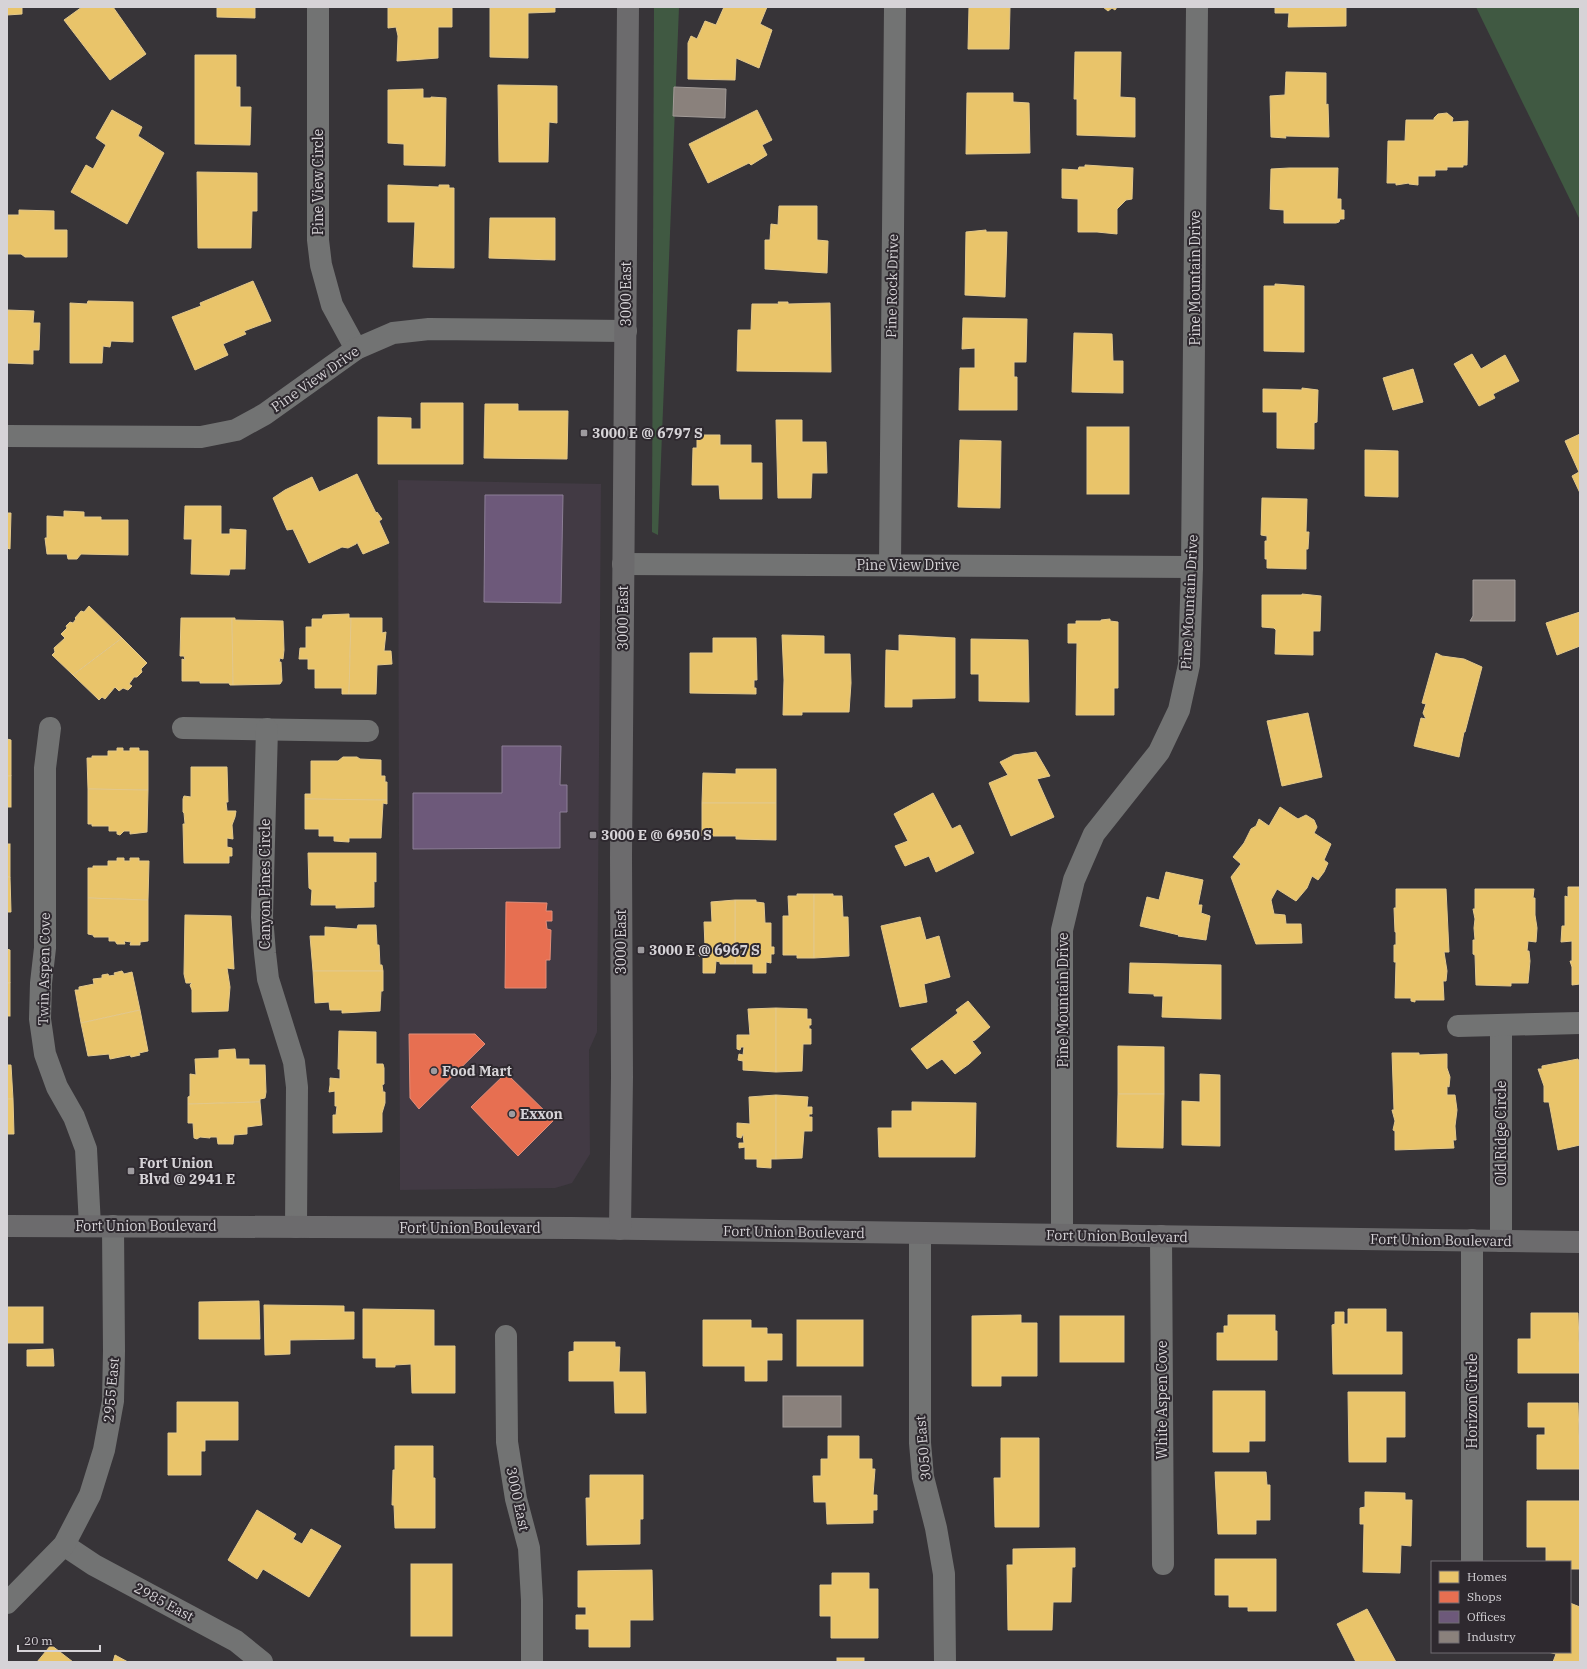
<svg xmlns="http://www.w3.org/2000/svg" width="1587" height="1669" font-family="'IBM Plex Serif',serif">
	<rect width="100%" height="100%" fill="#373438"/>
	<path fill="#423a44" d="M398,480l203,4 -4,548 -8,18 1,104 -18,29 -17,5 -155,2z"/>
	<g fill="#405942">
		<path d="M654,7h25l-21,528 -6,-3z"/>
		<path d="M1476,7h104v213z"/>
	</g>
	<g fill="#e9c46a" stroke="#e3c88b">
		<path d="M7,7h15v7l-15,1z"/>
		<path d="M82,7h31l33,47 -36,26 -46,-60z"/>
		<path d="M217,7h38v11l-38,-1z"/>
		<path d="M388,7h64v20h-14v31l-41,3 1,-25 -2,-9 -8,1z"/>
		<path d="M490,7h65v5l-27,1v45l-38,-1z"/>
		<path d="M724,7h43l-7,17 12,6 -13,38 -23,-10 -1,22 -47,-1v-36l3,-7 6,3 8,-18 11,4z"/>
		<path d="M969,7h41l-1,42h-41z"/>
		<path d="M1103,7h14l-2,3 -3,-2 -4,3z"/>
		<path d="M1275,7h71v19l-58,1 1,-14h-14z"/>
		<path d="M1075,52h46l-1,45 15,1v39l-58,-2v-36h-3z"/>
		<path d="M195,55h41v32h4v20h11l-1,38 -55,-1z"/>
		<path d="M1286,72l40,1v32l2,-1 1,33 -44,-1 1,2 -15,-1 -1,-41 15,-1z"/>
		<path d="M498,85l59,1v37l-8,-1 -1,40h-49z"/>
		<path d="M423,89v9h8v-1l15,1 -1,68 -41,-1v-21l-16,-1v-53z"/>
		<path d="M967,93h46v9l16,1 1,50 -64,1z"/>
		<path d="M112,110l30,17 -4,9 26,17 -37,71 -56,-32 15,-27 7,4 13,-24 -10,-7z"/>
		<path d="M757,110l15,30 -10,5 5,10 -16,10 -2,-2 -41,20 -19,-39z"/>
		<path d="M1447,113l6,5 -1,4 16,-1 -1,44h-4v2h-16v3h-12v6h-17v9l-9,-1v-1l-13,2v-2h-9l1,-42h17l1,-21h28v-2l4,-4z"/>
		<path d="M1085,165l48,3 -1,31 -6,1 -9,9v25l-20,-2h-19v-33l-16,-1v-29l16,1 1,-3h6z"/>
		<path d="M1289,168h49l-1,31h4v11h3v9h-4l-1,3 -3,1h-52v-13l-14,-1 1,-40z"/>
		<path d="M197,172l60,1v38h-5l-1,37h-53z"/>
		<path d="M388,185l51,2v-2h10v3h5v80l-41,-1 2,-45h-27z"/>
		<path d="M779,206h38v34l11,1 -1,32 -62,-4v-29h5l1,-16 7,1z"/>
		<path d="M19,210l35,1v19h13v27h-42l-4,-3h-14v-39h12z"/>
		<path d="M490,218h65v42l-66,-2z"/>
		<path d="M986,230v2h21l-2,65 -40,-2 1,-63z"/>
		<path d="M253,281l18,40 -27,10 2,3 -23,10 5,11 -33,15 -23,-53 29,-11 -1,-3z"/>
		<path d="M1275,284l29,2v66l-40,-1v-65h11z"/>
		<path d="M88,301l45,1v40l-22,-1 -1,6 -7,-1 -1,17h-32v-60l17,1z"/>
		<path d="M778,302h10v2l42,-1 1,69 -94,-1 1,-41h13l1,-26h27z"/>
		<path d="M7,310l27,1 -1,12h7l-1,27h-6v14l-26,-1z"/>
		<path d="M963,318l64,1 -1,43h-12v15h3v33h-58l1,-42h15v-20l-13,1z"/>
		<path d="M1074,333l38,1 1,27h10v32l-51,-1z"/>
		<path d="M1472,354l9,15 24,-14 14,26 -26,13 2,4 -16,8 -25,-42z"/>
		<path d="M1413,369l10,33 -30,8 -10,-32z"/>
		<path d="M1302,388l16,2 -1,32 -3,1v26l-37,-1v-36h-14v-23l39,1z"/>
		<path d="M421,403h42v61h-85v-47l33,1v11h10z"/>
		<path d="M485,404h33v7h50l-1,48 -83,-1z"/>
		<path d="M776,420h26v22h24l1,31h-15l-1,25h-33z"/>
		<rect x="1087" y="427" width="42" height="67"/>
		<path d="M1580,434v59l-8,-17 7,-4 -14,-31z"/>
		<path d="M697,435h23v10h31v18h11v36h-42l-1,-14h-27l1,-37h4z"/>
		<path d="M960,440l41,1 -1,67 -42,-1z"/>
		<path d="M1365,450l33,1v46l-33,-1z"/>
		<path d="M357,474l19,39 1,-1 5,7 -3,2 10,22 -26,11 -6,-12 -1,2 -8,4 -6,-1 -33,16 -16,-34 -6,1 -14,-32 12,-8 27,-13 7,15z"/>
		<path d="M1262,498l45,1 -1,33h3l-1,17h-2v20l-39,-1v-9h-2v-18h2v-5l-6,-1z"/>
		<path d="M185,506h36v28h9v-5l16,1 -1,39h-15l-1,6 -38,-1 1,-35h-8z"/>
		<path d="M64,511l20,1v5h17v3h27v35l-47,-1 -4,5h-9l-1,-5h-20l-2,-16h2v-22l17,1z"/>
		<path d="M7,513h4l-1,36 -3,-1z"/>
		<path d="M1302,594l19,2 -1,35h-7v24l-38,-1 1,-24 -2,-2 -12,-1v-32h40z"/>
		<path d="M89,606l33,32 -49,37 -21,-20 3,-3 -1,-4 11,-10 -4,-4 6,-6 -1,-2 4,-4 3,1 3,-4 -1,-1 6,-7 3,1z"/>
		<path d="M1580,612v34l-23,9 -11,-32z"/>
		<path d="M349,614v4h2l-2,76h-7v-6h-27v-19h-7v-10h-9l1,-11h6v-21h6v-8h10l1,-4z"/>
		<path d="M181,618h51l1,67h-3l-1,-2h-29v-2h-18v-22l3,1 -1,-4h-4z"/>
		<path d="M232,618h3v2l48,1 1,29 -1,9 -3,-1 -1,4h2l1,19 -2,3 -47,1z"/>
		<path d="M351,618h31v15l4,-1 -2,19h7l1,13 -15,1 -1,29h-27z"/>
		<path d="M1110,619v2l8,1v66h-4v27h-38l1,-72h-9v-19h8v-3h25v-1z"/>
		<path d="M782,635l42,1v18h26l1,29 -2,29h-47v3h-19l1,-35z"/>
		<path d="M899,635l56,3v60l-43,1v8h-27l1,-57 13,1z"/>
		<path d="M122,638l25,25 -6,6 1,3 -5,5h-3l-5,7 3,2 -4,4 -5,-2 -4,3 -4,-4 -10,12 -3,-2 -3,3 -26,-25z"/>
		<path d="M713,638h43l1,42h-3v8h2v6l-66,-1v-40h23z"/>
		<path d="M971,639l57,1 1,62 -50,-1v-27h-8z"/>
		<path d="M1436,653l6,3 22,3 18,8 -17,65h-1l-5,25 -45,-11 7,-28 5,1 -3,-6 3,-9 -4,-1z"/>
		<path d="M1308,713l14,64 -40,9 -15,-65z"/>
		<path d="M7,739l4,1v36h-4z"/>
		<path d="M117,748h6v3h7v-3h9v3h9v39l-60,-1 -1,-31h5v-2h16v-5h9z"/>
		<path d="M1036,752l14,24 -13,3 17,38 -43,19 -22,-53 19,-8 -8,-13 14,-7z"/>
		<path d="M343,757h14l3,2 21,1v16h4v6h2v18l-82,-1v-5h6v-33h27z"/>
		<path d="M191,767h36l1,35h-2l1,9h9l-1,6 -3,8 1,14 -6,-1v9l5,1v8h-3v7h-45l-1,-39h2l-1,-11 -1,-1v-13l1,-3 7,1z"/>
		<path d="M736,769h40v34h-74l1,-30 33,1z"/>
		<rect x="7" y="776" width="4" height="31"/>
		<path d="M88,789l60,1 -1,42 -17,2v-3h-6l-4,4 -3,-1v-3h-8v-5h-17v-2h-4z"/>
		<path d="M933,793l19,36 8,-4 14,28 -38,19 -7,-16 -24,10 -10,-20 13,-5 -14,-27z"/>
		<path d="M305,799l82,1v4l-4,-1 -2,35h-32v4l-15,-1v-5h-15v-7h-14z"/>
		<path d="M702,803h74v37l-40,-1v-3h-34z"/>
		<path d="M1280,807l18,12 8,-4 8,5 3,7 -3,6 17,11 -7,16 4,3 -4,9 -6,8 -6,-4 -5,12 -11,13 -19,-12 -6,11 3,14 11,1 1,9h15l1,19 -46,1 -25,-67 10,-13 -8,-7 11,-14 7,-14 5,-3 3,-7 10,7z"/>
		<rect x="7" y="844" width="3" height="33"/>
		<path d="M308,853h68v29l-2,-1v26l-38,1v-3h-25l1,-15 -3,-2z"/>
		<path d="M117,858h7v3h6v-3h9v3h10l-1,39 -60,-2v-30h5v-2h15v-5h9z"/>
		<path d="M1166,872l37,8 -5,25h4l-1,8 9,3 -4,24 -28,-4 1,-1 -39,-9 7,-29 12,3z"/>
		<path d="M7,877h3l1,35h-4z"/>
		<path d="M1568,887h12v97l-8,1v-18l-2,-6h2v-20l-11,1 1,-16h3v-30l3,1z"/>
		<path d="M1396,889h50l3,63h-5l3,19 -1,10h-3l1,19h-29v2l-4,-1v-3h-16l1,-36h-2v-17h2v-13h-1l-1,-24h2z"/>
		<path d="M1475,889h59l-1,9h2v17l2,13 -1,14 -8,-1 -1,10h2l1,10 -2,22h-17v3l-35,-1 -1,-30 -2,-1v-14h2l-1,-12 1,-9 -2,-10h2z"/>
		<path d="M797,894h17v64h-17v-3h-14v-39h6l-1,-20h9z"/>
		<path d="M814,894h19v2h9l1,21h5l1,39 -35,2z"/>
		<path d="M88,898l60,2v41l-8,1v3h-10l1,-3 -7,-1 1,3h-8l-2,-3h-6v-4h-15l-1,-2 -5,-1z"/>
		<path d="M735,900h21v2l8,1 1,20h6v24h3v7h-3v9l-5,-1v11h-13v-9h-18z"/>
		<path d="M735,900v64h-15v-2l-4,-1 -1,12h-12v-17h-4v-9h6l-1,-25h8l-1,-20z"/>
		<path d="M185,915l46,1 3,53 -7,-1 3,19 -2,24 -36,1v-22l-2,-5 2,-2h-6l-2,-9z"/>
		<path d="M920,917l6,23 13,-4 11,41 -26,7 3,18 -27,5 -19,-81z"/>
		<path d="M358,925h18l1,20h2l1,20h2l1,6h-70l-3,-35h15v-9l32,2z"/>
		<path d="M7,949l3,1v33h-3z"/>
		<path d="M1130,963l91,2v54l-59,-2 1,-21h-9v-2l-25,-1z"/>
		<path d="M122,971l2,3 8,-2 8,38 -59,13 -6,-33h4v-3l15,-3 -1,-5 9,-1v-3l6,-1 1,2 6,-1 -1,-2z"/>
		<path d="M313,971h70v20h-2l-1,20 -38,2v-3h-12l-1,-8 -14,1z"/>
		<rect x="7" y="983" width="3" height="33"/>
		<path d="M968,1001l22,26 -15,13 -3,1 9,12 -12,11 -14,10 -13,-15 -15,10 -16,-20 47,-36 -2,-3z"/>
		<path d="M776,1008v64l-33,-2v-9l-5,-1 1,-6 4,1 1,-8h-3l-1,3 -3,-1v-14h13l-2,-26z"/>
		<path d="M776,1008l31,1v10h4v6h-2v4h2v15h-8l-1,27 -26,1z"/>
		<path d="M140,1010l8,41 -9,2 1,2 -9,2 -1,-2 -20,4 -1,-5 -21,2 -7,-33z"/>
		<path d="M339,1031l37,1v32h7l1,4v16l-2,1 1,7h2v11l-3,10v19l-49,1v-18h3l1,-9h-2v-15l-6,1 1,-7v-7l10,1v-10h-2z"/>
		<path d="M1118,1046l46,1v47h-46z"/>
		<path d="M235,1049l1,10h13v6h16l1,27 -1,6 -5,1v3l-72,2v-7l2,-1v-22l6,1 -1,-16 24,-1v-8z"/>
		<path d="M1392,1053h27v2l28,-1v14l3,9 -1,10 -2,-1v9h8l2,15 -2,16 1,14h-3l1,8 -59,2v-19l-2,-1 2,-9 -3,-11h2z"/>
		<path d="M1578,1059l2,5v81l-22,5 -9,-48h-5v-16l-6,-17h4v-3z"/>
		<path d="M7,1063v2h4l2,34h-6z"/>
		<path d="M1200,1074l20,1v71l-38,-1v-44l18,1z"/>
		<path d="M1118,1094h46l-1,54 -46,-1z"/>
		<path d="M776,1095v64h-5v9l-14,-1v-8h-12v-12l-6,1v-5h5l-1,-9 -2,4 -4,-1v-14l13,1 -1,-27z"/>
		<path d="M776,1095l32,2 -1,10h5v7h-3v3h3v14h-8l-2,27 -26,1z"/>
		<path d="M7,1099h6l1,35h-7z"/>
		<path d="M260,1102l2,23 -15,2v7l-13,1 -1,9h-15l-1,-7h-7v1l-10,-1 -3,2 -3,-1 -1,-15h-5v-19z"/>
		<path d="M912,1102l64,1 -1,54h-96l-1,-29h14v-17h20z"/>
		<path d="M259,1301l1,38h-61v-37z"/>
		<path d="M264,1305l80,1v6h10v27l-64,1v14l-25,1z"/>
		<rect x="7" y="1307" width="36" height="36"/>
		<path d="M363,1309l71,1v36h21v47h-43l-1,-29 -16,1v2h-19v-9h-13z"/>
		<path d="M1348,1309h38v23h16v42h-69l-1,-49 3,-1v-12h9v12h4z"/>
		<path d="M1531,1313h47l2,60h-62v-34h13z"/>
		<path d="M1021,1315v8h16v53h-36v10h-29v-70z"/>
		<path d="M1228,1315h47v16h2v29h-60v-27h7v-7h4z"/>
		<rect x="1060" y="1316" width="64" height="46"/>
		<path d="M703,1320h48v8h16v6h15v26h-15v21h-22v-15h-42z"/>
		<rect x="797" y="1320" width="66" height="46"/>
		<path d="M574,1342h41v5h5l-1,25h26l1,41h-31l-1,-32h-45v-29l5,-1z"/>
		<path d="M53,1349l1,17h-27v-16z"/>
		<path d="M1213,1391h52v50h-16v11h-36z"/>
		<path d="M1348,1392h57v45h-19v25h-37z"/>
		<path d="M177,1402h61v38h-33v11h-4v24h-33v-42h9z"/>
		<path d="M1528,1403h50l2,66h-43v-34h8v-8h-17z"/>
		<path d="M828,1436h31v23h13v10h3l-2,26h4v15h-4v13l-46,1 -1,-22h-12l-1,-26h8v-17h7z"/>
		<path d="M1001,1438h38v89h-44l-1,-49h7z"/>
		<path d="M395,1446h38v32h2v50h-40l-1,-23h-2l1,-35h2z"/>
		<path d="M1215,1472h51l1,13h3v35h-14v14h-38z"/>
		<path d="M590,1475h53v44h-3v25l-53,1 -1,-47h4z"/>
		<path d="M1365,1492l40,1v7h7l-1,46 -10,-1 -1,28 -37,-1 1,-48h-4v-16l5,-1z"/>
		<path d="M1527,1501h53v68h-10v-7h-24v-15h-19z"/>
		<path d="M257,1510l39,24 -3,5 9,5 9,-15 30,17 -32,51 -46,-28 -6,10 -29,-19z"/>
		<path d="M1075,1548v19h-3l-1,35h-18l-1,28h-44l-1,-65h6v-16z"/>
		<path d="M1215,1559h61v52h-28v-4h-19v-12h-14z"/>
		<rect x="411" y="1564" width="41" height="72"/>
		<path d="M652,1570l1,50h-23v27h-41v-18h-13v-14h10v-8h-8v-36z"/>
		<path d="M832,1573h37v16h9v49h-47v-22h-11v-31h12z"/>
		<path d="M1570,1603l10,4v55h-27l3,-8 -8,-2h22z"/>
		<path d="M1367,1609l29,53h-40l-19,-38z"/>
		<path d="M51,1645l22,17h-36z"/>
		<path d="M115,1655l13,7h-15z"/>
		<rect x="837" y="1658" width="27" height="4"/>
	</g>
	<g fill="#e76f51" stroke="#e28d79">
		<path d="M506,902l41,1 -1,8h6v10h-6l1,8 4,1 -1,30h-4v28h-41z"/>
		<path d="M409,1034h66l10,10 -66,65 -9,-11z"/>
		<path d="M506,1073l48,47 -36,36 -47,-49z"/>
	</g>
	<g fill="#6d597a" stroke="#8c7e96">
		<path d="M485,495h78l-2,108 -77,-1z"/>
		<path d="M502,746h59l-1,39h7v27h-7v36l-147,1v-56h89z"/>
	</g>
	<g fill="#8a817c" stroke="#a19a97">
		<path d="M674,87l52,2 -1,29 -52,-2z"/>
		<path d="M1473,580h42v41h-45l3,-5z"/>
		<rect x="783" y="1396" width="58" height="31"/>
	</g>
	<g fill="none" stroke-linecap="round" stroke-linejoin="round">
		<g stroke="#727373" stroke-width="22">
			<path d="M318,7v233l3,25 11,40 24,44"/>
			<path d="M7,436l194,1 35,-7 29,-16 91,-65 37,-16 36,-4 197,2"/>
			<path d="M623,564l569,3"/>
			<path d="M890,565l5,-558"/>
			<path d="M50,728l-5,40v180l-4,35 -1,36 5,35 12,33 17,30 12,32 4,77"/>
			<path d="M183,728l185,3"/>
			<path d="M267,729l-5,188 3,36 3,26 26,83 3,25 -1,140"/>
			<path d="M1501,1025v216"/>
			<path d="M1458,1026l122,-3"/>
			<path d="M920,1233v210l3,34 13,51 8,46 1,88"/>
			<path d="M1062,1235v-305l12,-50 20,-46 65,-82 20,-42 10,-45 3,-98 5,-560"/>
			<path d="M1161,1236l2,328"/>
			<path d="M1472,1240v322"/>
			<path d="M506,1336l1,106 9,57 13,49 3,52v62"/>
			<path d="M64,1545l30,20 142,76 26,21"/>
			<path d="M7,1603l57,-58 26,-50 14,-45 9,-49 1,-50 -1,-125"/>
		</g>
		<g stroke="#6c6b6d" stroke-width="22">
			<path d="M7,1226l565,2 1008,14"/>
			<path d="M620,1229l2,-152 -1,-220 7,-850"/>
		</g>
	</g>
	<g fill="#9e9b9f" stroke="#2e292f" stroke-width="1.5">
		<rect x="580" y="429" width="8" height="8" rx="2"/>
		<rect x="589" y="831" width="8" height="8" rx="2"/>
		<rect x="637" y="946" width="8" height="8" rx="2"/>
		<circle cx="434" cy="1071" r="4"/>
		<circle cx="512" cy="1114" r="4"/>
		<rect x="127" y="1167" width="8" height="8" rx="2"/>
	</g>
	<g text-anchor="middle" stroke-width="4" stroke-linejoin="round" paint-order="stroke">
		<g font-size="14" fill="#d6d3d7" stroke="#2e292f">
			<text transform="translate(318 182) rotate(-90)" y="5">Pine View Circle</text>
			<text transform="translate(1195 278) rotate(-90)" y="5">Pine Mountain Drive</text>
			<text transform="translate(892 286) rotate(-89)" y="5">Pine Rock Drive</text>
			<text transform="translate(626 294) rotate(-90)" y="5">3000 East</text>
			<text transform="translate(315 379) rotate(-35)" y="5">Pine View Drive</text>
			<text x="908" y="570">Pine View Drive</text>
			<text transform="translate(1189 602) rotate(-87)" y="5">Pine Mountain Drive</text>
			<text transform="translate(623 618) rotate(-90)" y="5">3000 East</text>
			<text transform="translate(265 884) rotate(-90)" y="5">Canyon Pines Circle</text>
			<text transform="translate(621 942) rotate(-90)" y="5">3000 East</text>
			<text transform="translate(44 969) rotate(-89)" y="5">Twin Aspen Cove</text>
			<text transform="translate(1063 1000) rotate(-90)" y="5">Pine Mountain Drive</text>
			<text transform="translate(1501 1133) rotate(-90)" y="5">Old Ridge Circle</text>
			<text x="146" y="1231">Fort Union Boulevard</text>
			<text x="470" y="1233">Fort Union Boulevard</text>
			<text transform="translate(794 1232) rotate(1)" y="5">Fort Union Boulevard</text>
			<text transform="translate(1117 1236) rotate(1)" y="5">Fort Union Boulevard</text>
			<text transform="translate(1441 1240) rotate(1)" y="5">Fort Union Boulevard</text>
			<text transform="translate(111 1390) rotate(-85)" y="5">2955 East</text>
			<text transform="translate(1162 1400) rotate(-90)" y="5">White Aspen Cove</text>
			<text transform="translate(1472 1401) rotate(-90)" y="5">Horizon Circle</text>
			<text transform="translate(923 1448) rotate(-95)" y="5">3050 East</text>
			<text transform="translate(518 1499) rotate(78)" y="5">3000 East</text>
			<text transform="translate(164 1602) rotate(28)" y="5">2985 East</text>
		</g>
		<g font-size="14" font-weight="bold" fill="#d6d3d7" stroke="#2e292f" text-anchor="start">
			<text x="592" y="438">3000 E @ 6797 S</text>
			<text x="601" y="840">3000 E @ 6950 S</text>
			<text x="649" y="955">3000 E @ 6967 S</text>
			<text x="442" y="1076">Food Mart</text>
			<text x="520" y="1119">Exxon</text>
			<text x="139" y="1168">Fort Union<tspan x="139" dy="16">Blvd @ 2941 E</tspan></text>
		</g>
	</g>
	<rect width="1587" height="1669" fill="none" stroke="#d6d3d7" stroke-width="16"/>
	<rect x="1431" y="1561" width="140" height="92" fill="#2e292f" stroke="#716d72"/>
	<rect x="1439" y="1571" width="20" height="12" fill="#e9c46a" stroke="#716d72"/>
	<text x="1467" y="1581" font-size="12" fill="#d6d3d7">Homes</text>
	<rect x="1439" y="1591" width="20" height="12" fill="#e76f51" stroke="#716d72"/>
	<text x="1467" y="1601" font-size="12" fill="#d6d3d7">Shops</text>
	<rect x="1439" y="1611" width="20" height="12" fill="#6d597a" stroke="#716d72"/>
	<text x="1467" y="1621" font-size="12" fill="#d6d3d7">Offices</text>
	<rect x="1439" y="1631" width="20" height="12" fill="#8a817c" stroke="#716d72"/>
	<text x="1467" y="1641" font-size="12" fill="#d6d3d7">Industry</text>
	<path d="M18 1645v6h82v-6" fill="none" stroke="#d6d3d7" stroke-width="2"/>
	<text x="24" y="1645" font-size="12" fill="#d6d3d7" stroke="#2e292f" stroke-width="3" paint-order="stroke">20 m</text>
</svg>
